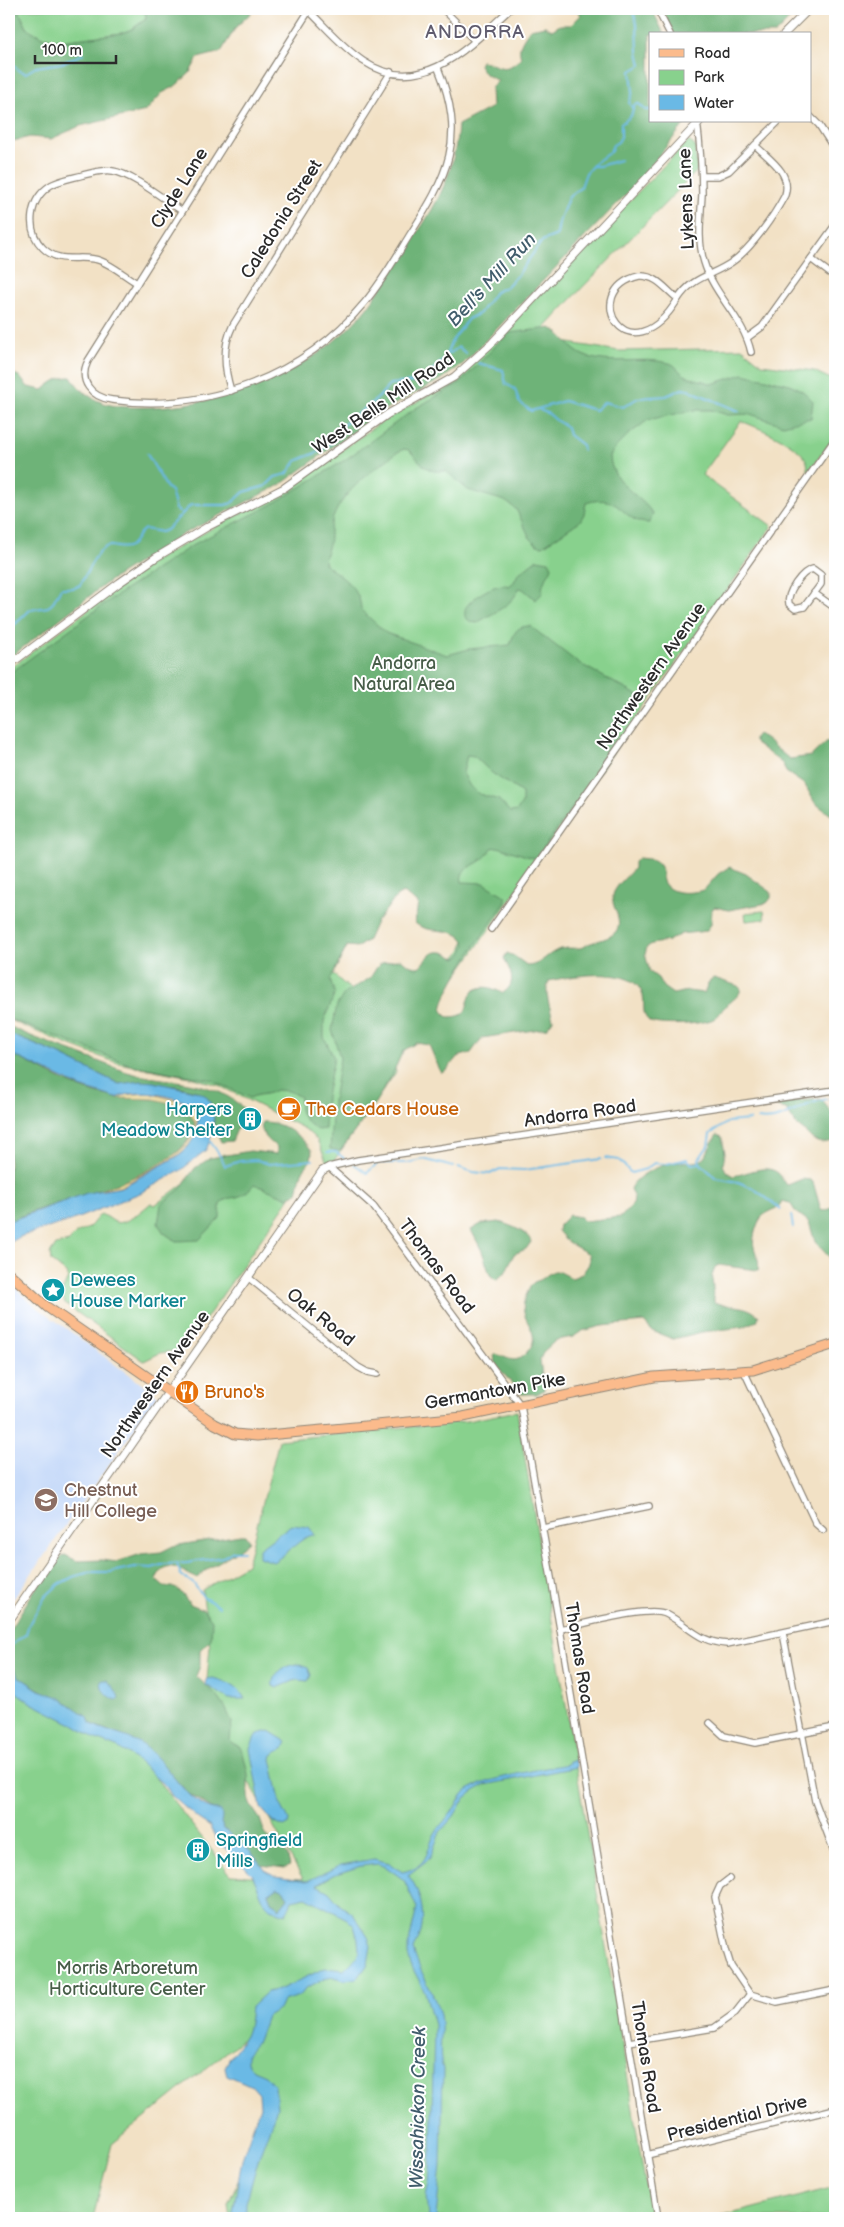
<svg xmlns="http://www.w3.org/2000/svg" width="844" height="2227" font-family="'Balsamiq Sans',sans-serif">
	<rect width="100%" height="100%" fill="#fff"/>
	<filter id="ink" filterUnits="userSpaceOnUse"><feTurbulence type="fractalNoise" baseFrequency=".02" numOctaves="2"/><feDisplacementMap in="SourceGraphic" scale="10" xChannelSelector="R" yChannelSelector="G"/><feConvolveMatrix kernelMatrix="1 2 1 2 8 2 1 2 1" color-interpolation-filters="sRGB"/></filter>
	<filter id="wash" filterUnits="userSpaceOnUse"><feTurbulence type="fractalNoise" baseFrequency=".0096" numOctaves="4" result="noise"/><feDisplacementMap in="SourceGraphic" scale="20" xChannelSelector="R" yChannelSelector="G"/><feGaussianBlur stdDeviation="1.12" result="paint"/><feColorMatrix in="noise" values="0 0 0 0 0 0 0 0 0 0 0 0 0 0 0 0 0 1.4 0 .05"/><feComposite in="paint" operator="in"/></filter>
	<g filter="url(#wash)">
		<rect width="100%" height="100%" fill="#f2e1c5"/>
		<path fill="#c9dcf9" d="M9,1282l21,20 128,94 -149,209z"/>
		<g fill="#88d18d" stroke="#5a7e5c" fill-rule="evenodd">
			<path d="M18,9h123l5,6v4l-14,10 -10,4 -60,8 -20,-4 -15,-9z"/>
			<path d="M687,142h3l5,4 2,25 -115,117 -37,40 24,15 50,8 123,-3 20,16 52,7 21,10v55l-26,35 -2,-2c7,-20 -51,-42 -66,-48l-39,54 70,51 -378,539 2,7 -63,90h-6l-10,-22 -12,-11 -87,-44 -28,-8 -72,-14 -47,-17 -62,-26v-351l145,-108 62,-35 67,-34 98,-70 73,-41zM400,892l18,8v19l45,17 1,7 -3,8 -8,9 -32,7 -11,-1 -59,24 -18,-16 22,-43 26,-14 4,-9z"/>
			<path d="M764,911l1,8 -19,2 -1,-8z"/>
			<path d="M223,1154l75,32 -113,163 -25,4 -16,8 -80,-58 1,-2 -6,-4 9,-19 -1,-4 -16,-13 -1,-7 6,-9 13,-3c8,-13 11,-8 20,-15 4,-3 7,-9 11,-12 7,0 9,4 15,7 11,4 27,-12 36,-19l4,2z"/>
			<path d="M517,1411l134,807h-421l-2,-14 45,-103 -8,-15 -17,-2 -14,-12 30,-50 -152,122 -19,74h-84v-573l127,108 95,122 72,4 -98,-176 5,-57 -8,-56 45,-26 32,-124 188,-19z"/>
			<path d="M835,2187v31h-120z"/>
		</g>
		<g fill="#6eb378" stroke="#4c6f52" fill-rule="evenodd">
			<path d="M9,9h9l9,19 15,9 20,4 60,-8 10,-4 14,-10v-4l-5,-6h114l-19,18 -15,25 -23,6 -9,16 -15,13 -12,6 -16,18 -66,15 -29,13 -21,-2 -21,5z"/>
			<path d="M576,9h76l12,25h-14v87h37l-51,63 -172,179 -22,16 -58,31 -104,75 -97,49 -75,48 -99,76v-286l10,4 9,11 15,3c9,-8 16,-13 28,-13 21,31 47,31 83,30 78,-4 155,-33 208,-93 16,-18 26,-40 40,-59 30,-42 53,-77 56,-130l34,-18 -1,-19 7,-7 -13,-7 -6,-9 2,-4c19,4 23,14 40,-3 -4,-12 2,-19 9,-29l15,-3 7,4 8,-5h11l10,-10z"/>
			<path d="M662,9h138l-25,25h-101z"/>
			<path d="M551,328c15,8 18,22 34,28 28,10 56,0 84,7 7,1 11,11 18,13 7,4 17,4 25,8l31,-10 47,10 14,8 9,9 -2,17 -28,7 -33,-11 -22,1 -17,-5h-17l-46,10 -20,15 -13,13 -5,8c1,28 30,38 43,58l-4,9c-27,1 -27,-32 -63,-20l-2,11 -4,7 -37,25 -6,-1 -7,-7 -14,-29 -11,-8 -37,-11 -22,-19h-12l-9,-4 -16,-17 -5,-1 -8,4c-26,20 -56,39 -65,71 -2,6 0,14 -2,20 -1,7 -5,11 -5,19 16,14 37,24 37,47l25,23 61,22 22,-6 41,-4c4,-12 6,-19 20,-19l47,36 65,36c-6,9 -27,28 -26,38 0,2 2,5 2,8l-81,113 -4,1 -35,-11 -6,1c-3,5 -7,10 -12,13 -8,6 -21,8 -18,21l22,1 21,13 1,6c-16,22 -62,84 -64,109l6,6c24,0 15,-11 25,-26 12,-7 18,-3 30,2 15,-10 7,-22 1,-35l3,-5 7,3 14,10c14,-1 20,-14 33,-17 7,-2 13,0 19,-1 4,-1 7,-4 11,-5 15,-5 33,-7 26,-29 -3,-7 -6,-15 -3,-22 5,-10 14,-16 20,-24v-6l4,-4 11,1 11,6c3,5 1,11 3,16 6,15 29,12 41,9l14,-16 11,-7 17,7 25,18v6l-4,5 -38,7 -14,-3 -3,2 -1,15 -4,7 -26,3 -13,7 -16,3 -5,3 -2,7 5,18 8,6 5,9 10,7 15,-3 16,2 6,-13 4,-2 24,8 3,3 -2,5c-4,5 -9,8 -14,13 -4,3 -5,8 -10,11 -9,7 -59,9 -66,3 -8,-6 -4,-18 -6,-25 -7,-32 -72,-20 -94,-15 -6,10 2,28 4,39l-6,8 -65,10 -11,15 -14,4 -10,13 -6,3 -12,-28 -13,-2 -13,8 -12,26 -21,34 -30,40 -10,-2 3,-48 7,-43 -8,-28 5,-25 7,-11 26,-16 7,-11 5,-4 18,-4 16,10c10,-6 12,-19 26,-17 5,0 9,5 15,6l5,-4 4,-10c-9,-20 -36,-8 -51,-21l3,-20 -15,-10 -6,3 -21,26 -8,18 -10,7 -11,-1 -17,34 5,13 -11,28v16l10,21 -8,38 -1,33 -8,1c-14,-11 -19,-15 -17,-33l-11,-6 -13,-1c-9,6 -17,3 -26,8l-38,-18 -81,-15 -122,-46v-345l95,-70 92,-61 75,-38 74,-45 71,-52 45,-26 47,-49zM467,755l7,1 18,17 30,20v10l-5,8 -7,1 -11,-12 -20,-6 -10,-9 -6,-12z"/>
			<path d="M537,559l12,2 3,6c-3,9 -12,16 -9,25l-7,8 -13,-11 -4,-1c-6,18 -27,25 -42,35l-6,-1 -6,-5c0,-4 -1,-8 2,-11 7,-10 31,-25 42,-20l5,-4 4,-8z"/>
			<path d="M757,734c12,6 21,17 33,25l21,-3 24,-22v76l-4,5 -16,-12 -10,-18 -19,-13 -3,-8 -29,-22v-4z"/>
			<path d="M9,1026c24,12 49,20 75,30 14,5 28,11 43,16 40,12 86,5 118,38l-13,31 -11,1 -8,-18 1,-5 -15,-27 -23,-6 -57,-2 -61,-30 -49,-20z"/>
			<path d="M9,1053c28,13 57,32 87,40 30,9 62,1 91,14l8,16c-9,57 -142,74 -186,99z"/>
			<path d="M821,1099l14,18v23c-17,6 -20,2 -31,-9 -3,-3 -7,-5 -9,-8 -4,-5 -5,-9 -9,-14l-9,-2 2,-5z"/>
			<path d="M262,1122c19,-1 40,14 50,29l-1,9 -9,12 -5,20 -9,6 -34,-14c-4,4 -7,9 -12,11 -10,5 -13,0 -22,9v14l-21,22 -23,1 -12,-8 -6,-9 3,-20 18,-14 16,-22 15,-10 40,-7 27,3v-7c-8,-6 -18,-14 -15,-25z"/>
			<path d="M717,1135l5,2 3,16 -2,12 3,6 7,5c14,-2 32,-13 45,-3 5,4 4,10 10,12l14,-6 8,1 3,2 8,28 3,1 11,-4v76l-3,-7 3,-13 -20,-21 -6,-20 -14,-11 -5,-8 -8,-2c-4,11 -18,9 -23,20 -3,6 -7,19 -5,26 2,8 6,14 4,23 -2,0 -33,-4 -39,-5l-4,2 -3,8 2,27c15,6 31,1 45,14l-2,5 -14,6 -41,5 -29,7 -21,-8 -8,-9 -42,4 -20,5 -9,6 -17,3 -13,12 -3,8 4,30 -7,4h-16l-24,-28 -3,-10 2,-2c15,5 19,11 31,-2 18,-19 -8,-30 -3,-50 1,-4 5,-14 8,-18 2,-3 7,-3 10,-5 15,-12 13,-9 30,-1l10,-4 7,-10v-10l-20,-11 -11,-12 1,-6 10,-10 11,2 4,4 37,-4 12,-13 1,-6 -4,-9c6,-15 34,-26 50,-27 8,-1 16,2 23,-3 6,-7 8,-17 14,-24z"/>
			<path d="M499,1222c10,3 30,10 32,20l-5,7 -12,5 -9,19 -9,7 -6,-5 -8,-24 -11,-21 10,-6z"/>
			<path d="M240,1535h5l4,6c-16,15 -37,22 -52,37 -16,-5 -31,-24 -41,2l8,7h8l7,3 11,14 13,5 9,11 -1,19 -11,11v16l-4,10 22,21 7,10 7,15 -2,18 2,3 8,4 3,6 5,21v23l3,9 9,13 5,15 22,20 3,11 -5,3 -24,-3 -10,-13 -27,-23 -9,-19 -26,-16 -41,-44 -11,-8 -43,-17 -4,-2 -2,-6 -55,-31 -15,-10 -9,-14v-31l27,-43 26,-32 3,-1 12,6 25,-1 15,2 24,-8 20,-2 12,-6z"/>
			<path d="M278,1887l6,3 4,8 -8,10 -9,-6 -3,-8z"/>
		</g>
		<path fill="#eeda9e" stroke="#8c8264" d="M149,1093l44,12c23,37 -25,56 -50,69 -14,7 -23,17 -40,15 23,-7 64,-26 81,-42 6,-6 9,-15 11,-24l-8,-16 -33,-8 -38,-1 6,-3z"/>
		<g fill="#6ab9e5" stroke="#4a7288" fill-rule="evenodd">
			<path d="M9,1034l49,20 61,30 22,-3 13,1 45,10 7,4 4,6 4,17 -4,22 -4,9 -26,21 -40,22 -67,27 -51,16 -13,6v-20l3,-2 75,-27 35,-6 56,-31 10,-9 8,-13 2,-18 -5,-11c-22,-10 -54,-17 -77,-7l-36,-11 -71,-34z"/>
			<path d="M291,1525l18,2 6,8c-13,0 -28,20 -42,27l-14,-5v-8z"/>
			<path d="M9,1662l9,14 21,14 20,7 29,20 2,6c17,10 38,12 53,22 28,20 41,60 78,66l1,6 -1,6 3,6 27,23 15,19 10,5 31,5 34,-16 33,-6 16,4 12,9c30,-6 23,-24 35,-42 5,-7 12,-13 17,-21 4,-5 6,-12 10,-16 14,-14 83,-25 104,-29l1,-3 6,-1 2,7 -92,18 -11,6 -9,7 -11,18 -14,16 -10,26 -22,17c13,16 18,40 12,60 -1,5 -5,8 -7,14 6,23 21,42 27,66 4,18 -3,37 3,54l-2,96 -5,53h-8l-2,-22 3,-14 2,-29 3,-128 -9,-33 -14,-27 -3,-10v-9l9,-38 -13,-28 -18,-13 -8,-3 -17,2 -28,9 -16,10 12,7 11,13 13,9 15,23 3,9 -3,18 -10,14 -13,2 -12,-3 -9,2 -18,9 -6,8 -17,5 -3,7 -13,8 -9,25 -11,13v8l6,8 12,5 10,11 2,22 -17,46 -14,49v15h-14l10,-59 18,-53 -1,-12 -7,-8 -25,-11 -2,-8c5,-12 14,-20 20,-31 4,-9 5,-19 6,-29l16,-15 16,-4 42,-20 19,2 13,-13 2,-6 -1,-11 -4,-14 -7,-7 -41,-22 -14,3 -2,7 -5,7 -15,-6 -6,-6 -12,-28 -8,-8 -26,-25 -9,-15 -12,-8 -25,-22 -5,-8 -28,-26 -20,-14 -23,-9 -24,-15 -41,-21 -22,-16zM278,1887l6,3 4,8 -8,10 -9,-6 -3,-8z"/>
			<path d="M297,1664l11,4 3,7 -3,6 -12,-1 -19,8 -4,-2c-2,-13 13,-20 24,-22z"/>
			<path d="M213,1678c14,4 25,8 32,21h-16l-23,-14 1,-6z"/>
			<path d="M102,1680h5c5,6 11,11 12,19l-4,1c-8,-6 -16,-9 -13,-20z"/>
			<path d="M269,1731l18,11 -3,6 -12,7 -1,4 10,46 8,15 -1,5 -4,2 -11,-5 -12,-14 -11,-59 5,-12 6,-4z"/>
		</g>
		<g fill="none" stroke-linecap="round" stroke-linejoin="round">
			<g stroke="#6ab9e5" stroke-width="2">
				<path d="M9,61h2l8,10 7,2 10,-6 26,-4 21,-9"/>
				<path d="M633,108l2,-4h4l6,6h5"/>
				<path d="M670,121l10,3"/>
				<path d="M593,166h6l21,-6"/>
				<path d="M449,354l10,-7 7,7"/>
				<path d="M478,363l25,7 3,14 9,5 4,13 12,9 33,-10 31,9 9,-8 19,5 15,-9 28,-2 16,-7 7,1 50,21"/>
				<path d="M540,410l9,4 8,7 10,6 2,8 13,10 1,5"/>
				<path d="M147,454l20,34 4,3 5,18 6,5"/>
				<path d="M9,630l21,-20 18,-3 4,-3 9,-16h13l6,-3c7,-11 17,-39 30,-39 7,0 14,4 20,0 7,-5 7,-13 15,-17l16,3 5,-2 25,-25h34l7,-2 12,-11 22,-6 9,-9 12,-3 9,-13 22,-9 13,-9 12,-18 35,-27 12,-14 24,-2 12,-6 18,-16 8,-19 16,-22 12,-6 15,-21 11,-5 11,-11 25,-35 15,-6 2,-13 9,-24 13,-11 5,-14 9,-10 15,-11 3,-7 5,-3 3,-5v-13l10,-8 2,-7 -4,-6 4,-11 -2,-21 10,-6 -3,-13 -1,-28 -5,-15"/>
				<path d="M831,1099l4,1"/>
				<path d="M758,1119c25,5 44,-17 69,-20"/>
				<path d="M209,1140c6,8 14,19 16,26l15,-5 17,-1 12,4 44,-4"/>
				<path d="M327,1152h9l9,7"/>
				<path d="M605,1158l14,2 12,13 15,-4 8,-6 12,1 21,-5 5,5 8,-1 -1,-4 9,-13 2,-12 18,-12 22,-2"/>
				<path d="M700,1163l16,15 22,4 15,6 28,21"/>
				<path d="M354,1164l13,9 11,-10h33l12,-4 30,8"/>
				<path d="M458,1167l15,5 17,2 10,-5 24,1 77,-11"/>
				<path d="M791,1215l2,12"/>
				<path d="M177,1564l4,11 13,9 10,14 15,8"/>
				<path d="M9,1647l17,-13 3,-10 16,-27 14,-13 14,-7 17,-5h21l24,-5 17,1 12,-4 23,-1 36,-6 10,-6h10"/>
			</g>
		</g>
	</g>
	<g filter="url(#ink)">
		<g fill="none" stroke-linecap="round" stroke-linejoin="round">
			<g stroke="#8e8678" stroke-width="8">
				<g id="minor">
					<path d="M307,9c18,17 35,38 56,52 58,39 107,-15 147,-52"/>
					<path d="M310,9l-222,352c-10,20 3,36 24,39 95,13 192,-24 253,-98 17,-20 30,-43 44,-66 39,-61 58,-97 29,-168"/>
					<path d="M443,9l31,31"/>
					<path d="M657,9l13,25"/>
					<path d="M810,116l9,9 16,25"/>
					<path d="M697,121c3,24 5,48 5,73 -1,22 -5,46 2,68 10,34 39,55 47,90"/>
					<path d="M702,176h16l11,-5 50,-50"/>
					<path d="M811,259l24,18"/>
					<path d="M639,276c18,-1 26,13 39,23 -50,81 -100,-8 -39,-23z"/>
					<path d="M137,283c-12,-7 -23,-17 -36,-22 -20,-8 -40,5 -58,-13 -18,-18 -14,-49 8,-63 9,-5 21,-7 32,-10 10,-2 20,-6 30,-4 19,3 52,29 69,40"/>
					<path d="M678,299c15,-23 34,-23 54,-37 19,-13 42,-46 53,-67 7,-22 -16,-36 -30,-50"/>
					<path d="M747,338l15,-11 73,-102"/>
					<path d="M231,391c-7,-23 -9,-44 2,-66l158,-253"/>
					<path d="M813,569l8,6v9l-17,23 -9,2 -6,-5c-3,-11 13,-33 24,-35z"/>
					<path d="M814,593l21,15"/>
					<path d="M491,929l344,-490"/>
					<path d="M329,1167l44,39 148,200 39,223 98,589"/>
					<path d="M329,1167l29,-7 477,-70"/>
					<path d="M249,1278l109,89 9,5 10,2"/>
					<path d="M744,1371l72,153 7,6"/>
					<path d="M543,1528l106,-22"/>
					<path d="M560,1629c21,-4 89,-24 106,-15 25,13 30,27 61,30l108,-23"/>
					<path d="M783,1633l32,168 20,53"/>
					<path d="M710,1723l14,13 31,7 80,-16"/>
					<path d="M729,1879l-9,7 -5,11 11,53 5,16 19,28"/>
					<path d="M629,2042l85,-14 21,-15 15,-19 27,8 58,-12"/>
					<path d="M647,2155l188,-46"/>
				</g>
			</g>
			<g stroke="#8e8678" stroke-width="9">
				<g id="tertiary">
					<path d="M784,34l25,-25"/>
					<path d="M9,665l110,-82 36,-25 52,-31 77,-39 104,-74 66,-37 38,-34 208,-222"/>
					<path d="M9,1621l313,-450 7,-4"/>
				</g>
			</g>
			<g stroke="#8e8678" stroke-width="11">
				<path id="primary" d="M9,1273l38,34 168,117 20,10 22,2 206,-19 191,-40 99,-7 82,-26"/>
			</g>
			<use href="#minor" stroke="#fff" stroke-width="5.5"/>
			<use href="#tertiary" stroke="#fff" stroke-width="7"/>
			<use href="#primary" stroke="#fbbb8c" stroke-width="9"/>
		</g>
	</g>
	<defs>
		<g id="cafe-disc" transform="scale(1.25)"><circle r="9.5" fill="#e8710a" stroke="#fff"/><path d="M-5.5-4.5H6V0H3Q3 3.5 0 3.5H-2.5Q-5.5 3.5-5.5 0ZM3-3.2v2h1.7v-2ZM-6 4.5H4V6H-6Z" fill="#fff"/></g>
		<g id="building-disc" transform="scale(1.25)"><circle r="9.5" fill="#0f9aa8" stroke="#fff"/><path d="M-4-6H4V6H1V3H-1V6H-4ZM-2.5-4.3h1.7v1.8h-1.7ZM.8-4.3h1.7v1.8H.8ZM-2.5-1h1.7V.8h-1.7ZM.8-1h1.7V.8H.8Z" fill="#fff"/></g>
		<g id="sight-disc" transform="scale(1.25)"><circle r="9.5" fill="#0f9aa8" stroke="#fff"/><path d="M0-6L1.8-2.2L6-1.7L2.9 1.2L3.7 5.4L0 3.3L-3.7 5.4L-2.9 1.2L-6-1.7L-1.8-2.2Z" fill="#fff"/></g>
		<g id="restaurant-disc" transform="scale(1.25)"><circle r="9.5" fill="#e8710a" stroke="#fff"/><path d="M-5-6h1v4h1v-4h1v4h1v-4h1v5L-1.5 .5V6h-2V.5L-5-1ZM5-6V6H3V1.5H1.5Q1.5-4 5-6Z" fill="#fff"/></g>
		<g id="university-disc" transform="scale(1.25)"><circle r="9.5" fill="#8d6e63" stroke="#fff"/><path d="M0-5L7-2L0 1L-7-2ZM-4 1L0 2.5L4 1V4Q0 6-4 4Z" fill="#fff"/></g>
	</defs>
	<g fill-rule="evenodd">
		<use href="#cafe-disc" x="289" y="1109"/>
		<use href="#building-disc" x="250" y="1119"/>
		<use href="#sight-disc" x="53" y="1290"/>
		<use href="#restaurant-disc" x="187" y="1392"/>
		<use href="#university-disc" x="46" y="1500"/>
		<use href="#building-disc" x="198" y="1850"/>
	</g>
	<g text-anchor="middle" stroke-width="4" stroke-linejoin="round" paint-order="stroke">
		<g font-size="18" fill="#2b2b2b" stroke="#fff">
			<text transform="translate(179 188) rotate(-58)" y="6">Clyde Lane</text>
			<text transform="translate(686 199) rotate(-92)" y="6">Lykens Lane</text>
			<text transform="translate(281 219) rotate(-58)" y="6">Caledonia Street</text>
			<text transform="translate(383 403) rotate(-34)" y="6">West Bells Mill Road</text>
			<text transform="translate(651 676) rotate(-55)" y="6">Northwestern Avenue</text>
			<text transform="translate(580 1113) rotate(-8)" y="6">Andorra Road</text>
			<text transform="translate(437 1266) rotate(53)" y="6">Thomas Road</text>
			<text transform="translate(321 1317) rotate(39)" y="6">Oak Road</text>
			<text transform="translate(155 1384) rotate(-55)" y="6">Northwestern Avenue</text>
			<text transform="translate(495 1391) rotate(-10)" y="6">Germantown Pike</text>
			<text transform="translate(580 1658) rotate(81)" y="6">Thomas Road</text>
			<text transform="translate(646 2057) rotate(81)" y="6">Thomas Road</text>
			<text transform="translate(737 2118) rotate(-14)" y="6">Presidential Drive</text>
		</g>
		<g font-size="18" fill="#475d48" stroke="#fff">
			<text x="404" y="669">Andorra<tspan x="404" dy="21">Natural Area</tspan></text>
			<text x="127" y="1974">Morris Arboretum<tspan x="127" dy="21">Horticulture Center</tspan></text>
		</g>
		<g font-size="18" fill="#0d838f" stroke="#fff" text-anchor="start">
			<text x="232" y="1115" text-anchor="end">Harpers<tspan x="232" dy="21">Meadow Shelter</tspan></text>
			<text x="70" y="1286">Dewees<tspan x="70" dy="21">House Marker</tspan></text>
			<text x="216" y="1846">Springfield<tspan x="216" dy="21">Mills</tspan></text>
		</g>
		<g font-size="18" fill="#c56008" stroke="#fff" text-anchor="start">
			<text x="306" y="1115">The Cedars House</text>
			<text x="204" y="1398">Bruno's</text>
		</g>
		<g font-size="18" fill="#785e54" stroke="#fff" text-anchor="start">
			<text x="64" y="1496">Chestnut<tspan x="64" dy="21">Hill College</tspan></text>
		</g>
		<g font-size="19" letter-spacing="1" fill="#605c6e" stroke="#fff">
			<text x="475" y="38">ANDORRA</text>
		</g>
		<g font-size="19" font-style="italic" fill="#415d6c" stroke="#fff">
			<text transform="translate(491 279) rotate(-47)" y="7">Bell's Mill Run</text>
			<text transform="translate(417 2108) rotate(-89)" y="7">Wissahickon Creek</text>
		</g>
	</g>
	<rect width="844" height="2227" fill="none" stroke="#fff" stroke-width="30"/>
	<rect x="649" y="32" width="162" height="90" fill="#ffffff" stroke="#aaaaaa"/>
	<rect x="659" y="49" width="25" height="8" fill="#fbbb8c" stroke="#aaaaaa"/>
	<text x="694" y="58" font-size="15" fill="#2b2b2b">Road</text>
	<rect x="659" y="70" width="25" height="15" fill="#88d18d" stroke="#aaaaaa"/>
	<text x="694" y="82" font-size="15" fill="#2b2b2b">Park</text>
	<rect x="659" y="95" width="25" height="15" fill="#6ab9e5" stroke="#aaaaaa"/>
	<text x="694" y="108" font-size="15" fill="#2b2b2b">Water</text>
	<path d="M35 55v8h81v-8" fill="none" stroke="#2b2b2b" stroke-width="2.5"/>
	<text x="42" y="55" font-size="15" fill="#2b2b2b" stroke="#ffffff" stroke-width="4" paint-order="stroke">100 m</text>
</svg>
